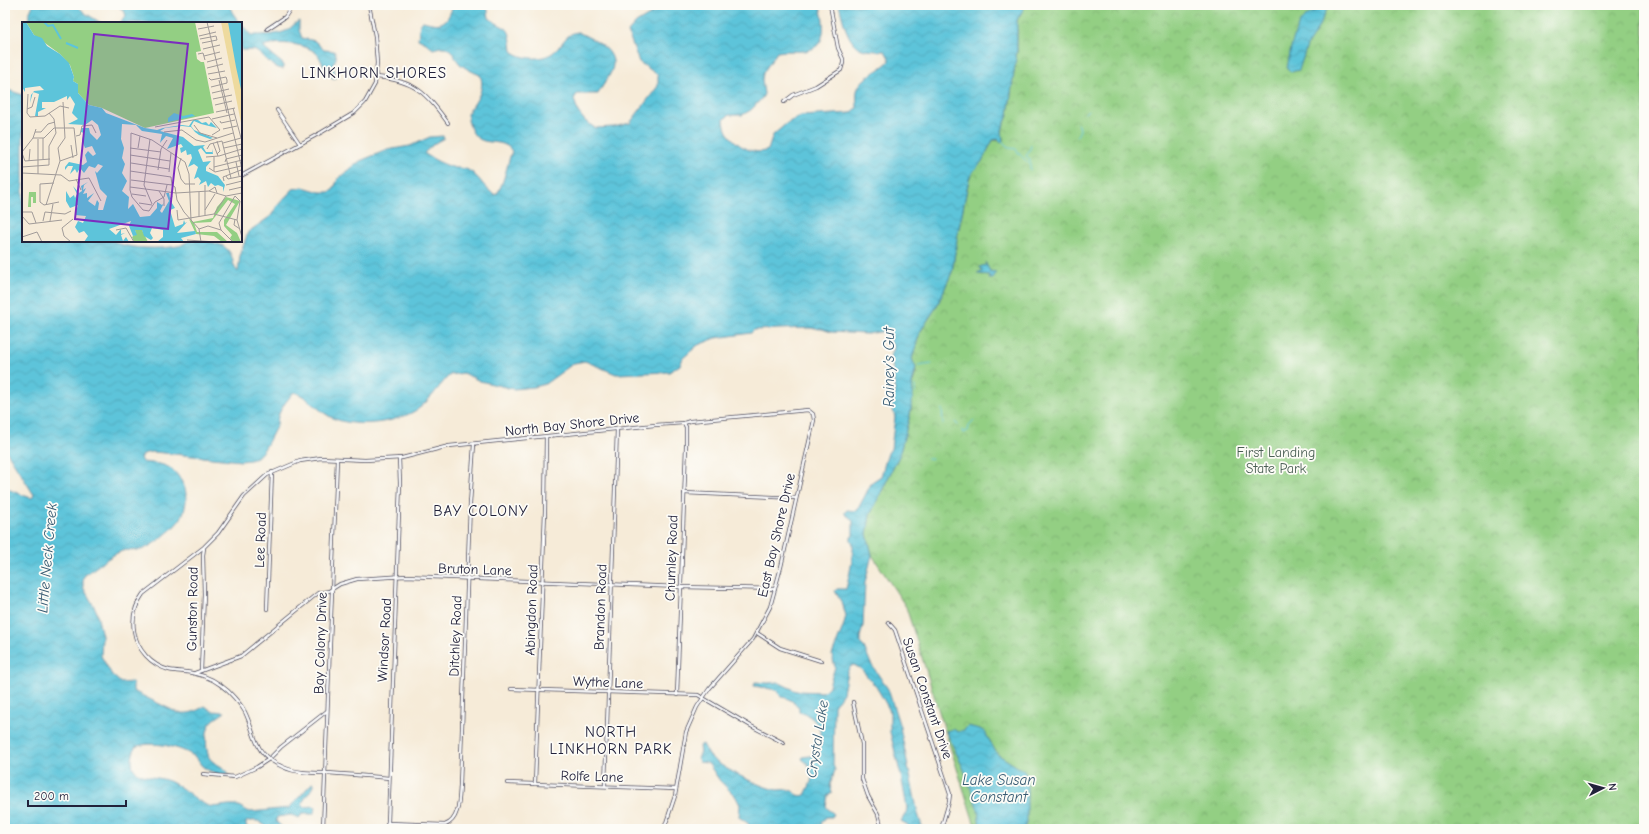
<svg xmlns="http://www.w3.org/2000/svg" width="1649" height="834" font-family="'Comic Neue',sans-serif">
	<defs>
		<pattern id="park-crowns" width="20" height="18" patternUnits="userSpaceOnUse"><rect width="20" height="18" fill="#93cf83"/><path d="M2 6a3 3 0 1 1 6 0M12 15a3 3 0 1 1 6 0" fill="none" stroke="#7eb172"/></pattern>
		<pattern id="water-waves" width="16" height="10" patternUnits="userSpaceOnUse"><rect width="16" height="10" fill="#5dc4da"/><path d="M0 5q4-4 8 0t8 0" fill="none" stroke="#51a8bc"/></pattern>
	</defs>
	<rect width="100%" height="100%" fill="#fdfcf7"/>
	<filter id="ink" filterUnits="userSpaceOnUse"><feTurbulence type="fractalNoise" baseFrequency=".025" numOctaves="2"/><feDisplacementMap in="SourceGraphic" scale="8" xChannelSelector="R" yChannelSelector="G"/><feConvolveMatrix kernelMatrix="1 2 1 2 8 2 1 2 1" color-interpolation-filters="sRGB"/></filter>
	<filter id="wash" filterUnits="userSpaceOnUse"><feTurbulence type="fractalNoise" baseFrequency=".012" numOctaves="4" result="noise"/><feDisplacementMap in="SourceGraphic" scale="16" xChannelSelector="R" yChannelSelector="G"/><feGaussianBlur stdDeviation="0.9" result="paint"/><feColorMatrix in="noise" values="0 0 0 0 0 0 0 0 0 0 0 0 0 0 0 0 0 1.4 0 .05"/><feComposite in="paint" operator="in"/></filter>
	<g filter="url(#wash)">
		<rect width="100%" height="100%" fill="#f6ebd8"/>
		<path fill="url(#park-crowns)" stroke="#5a785f" d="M1026,5h618v824h-668l-70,-222 -34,-52 -5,-21 3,-19 29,-59 11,-41 3,-20 -1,-11 4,-11 -4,-14 3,-10 5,-17 17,-26 15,-34 6,-39 11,-54 4,-8 8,-8 12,-23 10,1 -1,-11 6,-15 9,-64v-31z"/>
		<g fill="url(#water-waves)" stroke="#40738a">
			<path d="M33,5h44l8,8 16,10h-73l1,-9z"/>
			<path d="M117,5h112l3,7 8,11h-120l6,-8 -2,-4z"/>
			<path d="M453,5h34l2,13c20,15 20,4 23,33 11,9 32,10 43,0 8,-7 11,-18 23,-19 15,8 43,18 33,40 -3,7 -9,14 -13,22h-21l-3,5 4,13 7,9 10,7 19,-1 16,-4 28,-37v-11l-19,-13 -11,-30 8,-9 30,-18h154c4,18 9,42 -15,46 -10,1 -19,-1 -28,1l-14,21 -1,7 2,14 -2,4 -11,12 -9,5h-13l-5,4c0,4 1,9 3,13 9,13 25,24 41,18l5,-15 14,-12 14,-7 50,-3 6,-5c0,-6 -1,-12 0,-17 3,-14 23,-20 32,-30v-3l-4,-7c-7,0 -16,0 -23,-2 -15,-5 -19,-30 -23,-44h187l-9,15v31l-9,64 -6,15 1,11 -2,1 -3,-3 -5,1 -12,23 -8,8 -4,8 -11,54 -6,39 -15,34 -17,26 -5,17 -3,10 4,9 -4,16 1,11 -3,20 -11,41 -29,59 -3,19 5,21 -7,27 -2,44 -3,11v6l4,4 7,17 17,25 12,38 18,87 5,15h-14l-1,-4 -7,-4 5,-8 1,-5 -6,-32 -11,-44v-21l-13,-23 -16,-19 -7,-4 -3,1 -4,6 -4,21 -9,13 -1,59 2,5 -5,15 2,7 -4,3 -2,12 8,7 -2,3h-5c-5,3 -6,6 -6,12h-72v-5l-10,-7 1,-12 -4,-8 -16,-16 -10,-15 -3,-3 -8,-1 -1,-3 2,-5 -1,-8 4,-2c2,4 4,8 6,11 9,12 53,33 68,35 4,0 9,-1 12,0 7,1 8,8 16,5 7,-14 13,-25 -3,-36l1,-2 13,-2c12,-16 3,-39 -17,-43v-5c-6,-5 -9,-9 -18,-10l-4,-7 -23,-4 1,-4 12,1 11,-1 18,9 27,1 6,-6 6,-19 -3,-12 11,-28 3,-11 -3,-11 -8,-14 2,-2h9c2,-9 11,-43 5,-49v-3l2,-1v-16l-8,-6v-2l2,-2 10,1 15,-29 9,-6 7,-23 3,-4 4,-32 -4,-14 4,-10 -2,-24 -3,-11 4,-10 -9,-17 -18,3 -36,-2 -9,-3 -13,-1 -55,2 -3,3 -35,5 -18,7 -15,13 -3,7 -11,7 -53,2 -31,-13 -11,2 -29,21 -11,3 -21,2 -33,-8 -17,-8 -13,2c-11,10 -19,25 -32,34 -21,14 -59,19 -83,10 -16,-6 -25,-22 -41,-27 -7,8 -18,21 -17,33 -6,10 -11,25 -20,32 -5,4 -11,3 -16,4l-87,-9c-6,0 -11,1 -14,6l2,4c22,2 31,2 42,24 4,9 2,23 -3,32 -6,10 -30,30 -41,32 -6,1 -13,-1 -18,1 -13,5 -25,16 -37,24l-2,3v9l13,23 6,26 -1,20 11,19 9,8 11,-1 1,1v8l43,21c12,3 19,0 29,-6l7,5 13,1c-5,4 -12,7 -15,12 -5,6 -5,31 1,36 6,5 14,7 18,14l-2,1c-8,0 -20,-4 -26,-10 -2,-3 -3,-5 -6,-8 -13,-10 -44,-17 -60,-10 -13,37 19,25 38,36 12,6 21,16 33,22 9,4 19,-1 28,0 6,0 11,6 17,7l38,-4 23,-25h2v2l-12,18 2,4 10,-1 2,2 -3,6h-11l-3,4 -8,-3 -14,2 -1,4 8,8c-4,0 -10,1 -13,0 -12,-5 -9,-11 -25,-7v4l4,3h-245v-341l23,9 4,1 2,-3 -29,-46v-360l18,6v146h91c14,9 48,8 64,5 4,0 7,-4 11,-5 8,-2 27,1 34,5 13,9 7,17 15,26l2,-16 8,-24 23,-16 6,-10 16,-17 10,-2 17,5h9l4,-2 5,-11 22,-18 27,-11 23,-4 20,-9 13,-1 1,2 -9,5 -11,10c8,6 21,12 31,15 4,0 9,0 13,2 12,6 16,20 28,25 8,-10 11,-31 16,-44 -13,-19 -39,6 -45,-37 8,-11 19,-25 13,-39 -7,-3 -14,-6 -20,-11 -11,-13 -8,-21 -27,-15l-7,-6 -8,-4 2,-16 3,-2c18,5 24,4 30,-16z"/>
			<path d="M1319,5h10l-13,27 -9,14 -8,24 -8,2 -4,-4c3,-13 6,-39 16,-49 5,-6 13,-6 16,-14z"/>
			<path d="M299,21v9l3,8 13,3 9,9 10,1c4,5 2,8 -1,13l3,14h-3c-8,-4 -10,-16 -15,-23 -10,-12 -41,-14 -55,-9l3,4 17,14v5c-12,-1 -19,-14 -29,-19h-13v-26l10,11c10,0 26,0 35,-4 6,-3 8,-8 13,-10z"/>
			<path d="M985,262l5,9h-1l7,1 -3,7h-4v-4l-11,-1v-2h4v-3h-2l-1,-2 7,-2z"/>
			<path d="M968,726l12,3 5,3 12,22 27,17 3,5v45l-3,8h-44l-2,-19 -13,-38 -19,-41 7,-2 5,3 6,-2z"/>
		</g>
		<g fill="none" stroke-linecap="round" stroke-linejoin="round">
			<g stroke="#5dc4da" stroke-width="1">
				<path d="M1085,113l3,-3"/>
				<path d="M1077,124l2,1 1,5 -3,6"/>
				<path d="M1002,141l7,7 7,1c3,6 8,9 12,14"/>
				<path d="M1030,170v-11l-4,-3 4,-7 1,-4"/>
				<path d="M918,366l14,-2"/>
				<path d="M913,385l2,1v7"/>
				<path d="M942,409l1,15"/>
				<path d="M955,422l3,3"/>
				<path d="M962,430v2l3,1"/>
				<path d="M964,432l4,-1 1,-6 6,-6"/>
				<path d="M927,459h5"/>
			</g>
		</g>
	</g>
	<g filter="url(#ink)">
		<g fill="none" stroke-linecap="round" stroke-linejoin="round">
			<g stroke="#424053" stroke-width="4">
				<g id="street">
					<path d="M267,29l18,-12 8,-12"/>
					<path d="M376,77c40,4 49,15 72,46"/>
					<path d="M784,102l9,-7 23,-9 25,-16 2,-7v-4l-5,-11 -8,-43"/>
					<path d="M277,110l23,34"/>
					<path d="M241,176l81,-44 32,-19 11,-11 10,-18 2,-21 -2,-27 -6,-31"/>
					<path d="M399,458l1,25 -12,340 57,2c15,-5 14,-27 15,-40l10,-281 4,-60"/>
					<path d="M684,493l112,5"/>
					<path d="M267,609l5,-137"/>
					<path d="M888,622l7,8 55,164 -1,8 -8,27"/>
					<path d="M757,633l23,15 41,13"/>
					<path d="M201,671l3,-77 -1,-39 1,-7"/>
					<path d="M195,673l46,-17 77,-63 11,-2 11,-7 17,-5 49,-3 274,11 95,2"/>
					<path d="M511,689l187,6 53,31 33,17"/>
					<path d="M677,695l9,-249v-19l-2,-4"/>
					<path d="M853,702l9,42v35l6,17 10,18 4,15"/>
					<path d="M203,774l32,3 22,-10 12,-8 12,-12 46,-36"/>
					<path d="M389,778c-21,-2 -43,-4 -64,-5 -14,0 -29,0 -42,-6 -30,-13 -26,-30 -38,-55 -4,-8 -11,-15 -17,-21 -9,-8 -21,-15 -32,-17 -9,-3 -18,-2 -27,-4 -18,-5 -32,-20 -35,-39 -2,-13 1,-26 9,-37l61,-47 14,-14 26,-37 23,-21 33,-14 21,-3 44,2 37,-2 47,-12 206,-21 29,-2 6,-2 118,-11 5,4 1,6 -33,147 -11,40 -17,32 -44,50 -12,18 -11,25 -11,64 -11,33"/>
					<path d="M507,783l169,6"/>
					<path d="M535,784l10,-273 1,-74"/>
					<path d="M605,786l12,-357"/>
					<path d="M323,829l14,-370"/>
				</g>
			</g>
			<g stroke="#424053" stroke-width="5">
				<path id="secondary" d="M387,829l1,-6"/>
			</g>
			<use href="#street" stroke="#fff" stroke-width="2.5"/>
			<use href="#secondary" stroke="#fff" stroke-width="3.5"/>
		</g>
	</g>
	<g text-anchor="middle" stroke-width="3.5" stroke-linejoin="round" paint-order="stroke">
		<g font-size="14" fill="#22223b" stroke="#fdfcf7">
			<text transform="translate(572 424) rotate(-6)" y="5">North Bay Shore Drive</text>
			<text transform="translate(776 535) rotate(-77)" y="5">East Bay Shore Drive</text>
			<text transform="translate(260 540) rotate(-88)" y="5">Lee Road</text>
			<text transform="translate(671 558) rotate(-88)" y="5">Chumley Road</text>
			<text transform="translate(475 569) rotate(2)" y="5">Bruton Lane</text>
			<text transform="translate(600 607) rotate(-88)" y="5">Brandon Road</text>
			<text transform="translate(192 609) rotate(-89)" y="5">Gunston Road</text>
			<text transform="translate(531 610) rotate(-88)" y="5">Abingdon Road</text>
			<text transform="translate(455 636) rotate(-88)" y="5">Ditchley Road</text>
			<text transform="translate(384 640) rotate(-87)" y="5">Windsor Road</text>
			<text transform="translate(320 643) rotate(-88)" y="5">Bay Colony Drive</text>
			<text transform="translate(608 682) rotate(2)" y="5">Wythe Lane</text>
			<text transform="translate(928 698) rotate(71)" y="5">Susan Constant Drive</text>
			<text transform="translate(592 776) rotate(2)" y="5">Rolfe Lane</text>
		</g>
		<g font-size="14" fill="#4a5f54" stroke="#fdfcf7">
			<text x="1276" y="457">First Landing<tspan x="1276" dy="16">State Park</tspan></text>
		</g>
		<g font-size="15" letter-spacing="1" fill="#22223b" stroke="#fdfcf7">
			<text x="374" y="78">LINKHORN SHORES</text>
			<text x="481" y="516">BAY COLONY</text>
			<text x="611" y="737">NORTH<tspan x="611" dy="17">LINKHORN PARK</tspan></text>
		</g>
		<g font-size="15" font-style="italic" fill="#375b73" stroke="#fdfcf7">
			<text transform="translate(889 367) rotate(-90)" y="5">Rainey's Gut</text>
			<text transform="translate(47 558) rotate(-85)" y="5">Little Neck Creek</text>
			<text transform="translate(817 739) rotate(-81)" y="5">Crystal Lake</text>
			<text x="999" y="785">Lake Susan<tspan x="999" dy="17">Constant</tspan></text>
		</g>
	</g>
	<g transform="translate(22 22)">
		<rect width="220" height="220" fill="#f6ebd8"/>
		<path d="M204,175l14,4 -14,24 11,8 4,9h-8l-3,-4 2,-3 -8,-9v-6l11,-16 -7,-4 -17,22 -17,1 3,9h20l11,10h-6l-8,-6 -18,-2 -7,-15 4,3 20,-4 4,-11zM113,208h7l6,12h-14l-2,-5 4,-3z" fill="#93cf83"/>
		<path d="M199,0h16l5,25v81z" fill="#eeda9e"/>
		<path d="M4,0h169l6,29 -5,1 1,7 4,3h3l10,51 -69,15 -43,-20 -13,-3 -11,-12v-9l-5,-3 1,-4 -4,-12 -10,-11 -26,-19z" fill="#93cf83"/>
		<path d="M7,170h7v11h-3v-6h-2v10h-3z" fill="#93cf83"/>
		<path d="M0,0h4l8,13 8,3 5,8 13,8 9,9 5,14 -1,4 5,3v9l11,12 13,3 4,5 39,15 12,2 6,-2 6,-1 13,-2 7,1 4,-6h5l4,3 4,-1 3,3 2,-3 6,6 -16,-4 -7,-3 -3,5 3,4 19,8 -3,1 -11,-4 -4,-3 -4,-5 -9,-1 -17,2 -5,3 23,6 11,9 11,-1 -2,2 3,5h6v-3l1,5h-7l-5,-6 -3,2 5,12 8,-1 -5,6v4l12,5 7,9 -2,7v-5l-5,-2 -3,1 -4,-3 -3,4 -2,-6 -7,4 2,-4 -3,-4 -4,2 4,-12 -4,-3 -6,3 4,-9 -1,-4 -4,1 -1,-5 -5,3 -1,-5 3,-1 -2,-3 -14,5 6,-11 -7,-2 -6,7 2,-9 -20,-3 -6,-6 -14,-1 -1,15 3,9 -2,10 3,6 -3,9 5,8 -5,10 7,6 -1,12 5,-5 7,13 10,-1 7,-8v-6l5,3 2,-2 -4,8 2,2 7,-12 -3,-8h3l1,5 3,-2 -3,4 5,8 -5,2 5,17 8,-3 1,-4 1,3 2,-1 -10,11 18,-2 1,3 -15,4 3,4h-27l6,-5v-7l-11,-2 -2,5 3,5 -2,2 -7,-4 -2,-6h-7l2,5 -4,1 -4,-10 2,-5 -22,8 7,6 5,-6v5l4,-1 -4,2 2,6 3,-4 3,5h-45l4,-6 -4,-5 -5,2 -4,-6 3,-6 5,2 3,-7 -11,-1 3,-10 -8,3 -4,-7v-10l4,7 4,-3 1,3 2,-4 -4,-8 6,7 3,-2 -1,-5 7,-4 -4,3 -1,5 3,-2 -3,6 4,-1v5l7,-5 -6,8 7,5 2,-6 2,3 -1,7h5l4,-14 -7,-7 -5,-18 2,2 6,-7 -5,-2 -3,4 -6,-2 -5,7 -4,-5 -3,5 -2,-4 -5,5 3,-8h-5l-3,4v-3l4,-5 14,3 4,-3 -2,-7 3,-4 5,5 3,-2 -4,-8 -7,2 -3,-8 2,-7 -3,-1v-4h8l1,5 7,7 4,-5 -3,-10 -6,-5 -7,5 -17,-1 10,-5 -6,-6 3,-9 -5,-8 -3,4v-4l-13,6h-12v6h4l-8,4v4h-3l4,-22 -6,-2 -3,11 1,-8 3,-4 10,-1 -4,-4 -15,2v4l-3,4 3,-4 -3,-5zM206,0h14v72l-6,-27zM152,91l9,3 9,-2 3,2 -27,6v-4z" fill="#5dc4da"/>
		<path fill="none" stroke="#5dc4da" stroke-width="2" d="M22,0l4,4 5,-1 8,14M44,21l12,5"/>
		<path fill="none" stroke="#a19b99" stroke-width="1" d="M185,0l35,147M176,7l16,-3M177,14l17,-4M178,17l16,-3 1,4 -15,3M181,27l17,-4M176,32l5,-1 2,7M182,34l16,-4M185,40l15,-4M185,46l16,-4M186,52l17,-3M187,56l2,2 15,-3 1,3v3l-16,4M197,58l8,33M190,71l17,-4M6,72l-1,19 3,4 15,-1 15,-10 9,2M191,77l19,-4M193,83l17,-4M5,87l5,-2 3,-10M194,90l19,-4M190,97l22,-5M198,99l1,2 14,-3M172,103l6,8 17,5M133,105l54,-10 11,13 -8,5M201,107l14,-3M13,110h6l7,-8 7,-2M142,110l18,-2 14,10 9,2 28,-9M54,114l4,-1 2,-9 10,-1 4,8M11,116h11l10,-10h20l3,27 -17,6M16,117v35M128,117l-6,46 8,19M195,119l3,10 -3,3M191,121l5,13M201,121l18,-5 -8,-30M49,123l2,13M108,126l31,4M116,126l2,-12M202,126l18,-4M185,127l3,-5 12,-3 9,37M0,130l11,-14 3,-9M0,131l3,8 25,-2M108,133l40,6M184,135l13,-1 23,-7M159,136l-3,10 3,11 4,5h10M21,137v-21M7,139l1,-12M203,140l1,-3 16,-4M214,140l3,14M109,141l38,6M0,145l27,-2v-19l7,-13 -2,-14 -5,-6M192,145l28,-7M187,146l6,4 26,-6M136,148l3,-21 6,-9M108,149l41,6 1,8M192,149v-14M147,150l2,-19M0,151l39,2 8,6 20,-3 12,23M204,154l2,3 14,-3M54,157l5,11M109,158l41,5M202,159l-1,-4 18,-7M32,161l-14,1v18l4,3 15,-3M145,163l-3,12 -9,5 -6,9 -6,-1 -11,-13 -2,-7 1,-57 21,7 33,22 4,12 2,46M150,163l3,2 2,13 7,12 15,17 2,13M183,163v30M204,163l16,-4M108,165l46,6 33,-2 17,5 16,-3M207,168l13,-3M137,169l5,8v7M187,169l6,-4 2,6M177,170v24M110,172l14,2M213,174l5,5 -3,19M117,181l13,2M24,183l14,-44 -2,-13 7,-10 -2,-36M155,188l1,10 36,-6 23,6 5,17M183,188l10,-16M0,190h10l4,11M192,192l12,-18M0,194l7,8 33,-4M213,197l-1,6 6,4M21,199l2,-9 20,2 6,-3M28,199l3,-17M177,207l9,-3 13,4M94,208l10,-2 8,14M0,215l15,-5 5,10M165,218l29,2M49,220l-7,-6 -2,-8 11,-9M211,220l-12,-12 -2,-7 16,-27"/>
		<path fill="#7b2cbf" fill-opacity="0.15" stroke="#7b2cbf" stroke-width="2" d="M72,12l94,10 -20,185 -93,-10z"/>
		<rect width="220" height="220" fill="none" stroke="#22223b" stroke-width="2"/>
	</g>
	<rect width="1649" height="834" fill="none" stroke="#fdfcf7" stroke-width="20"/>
	<g transform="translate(1603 788) rotate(84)" stroke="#fdfcf7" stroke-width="3" paint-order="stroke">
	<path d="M0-3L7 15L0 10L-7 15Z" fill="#22223b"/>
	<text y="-6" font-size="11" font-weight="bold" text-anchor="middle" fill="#22223b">N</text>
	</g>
	<path d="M28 800v6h98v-6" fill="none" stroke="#22223b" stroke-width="2"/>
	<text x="34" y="800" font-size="12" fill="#22223b" stroke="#fdfcf7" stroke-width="3" paint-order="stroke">200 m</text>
</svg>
